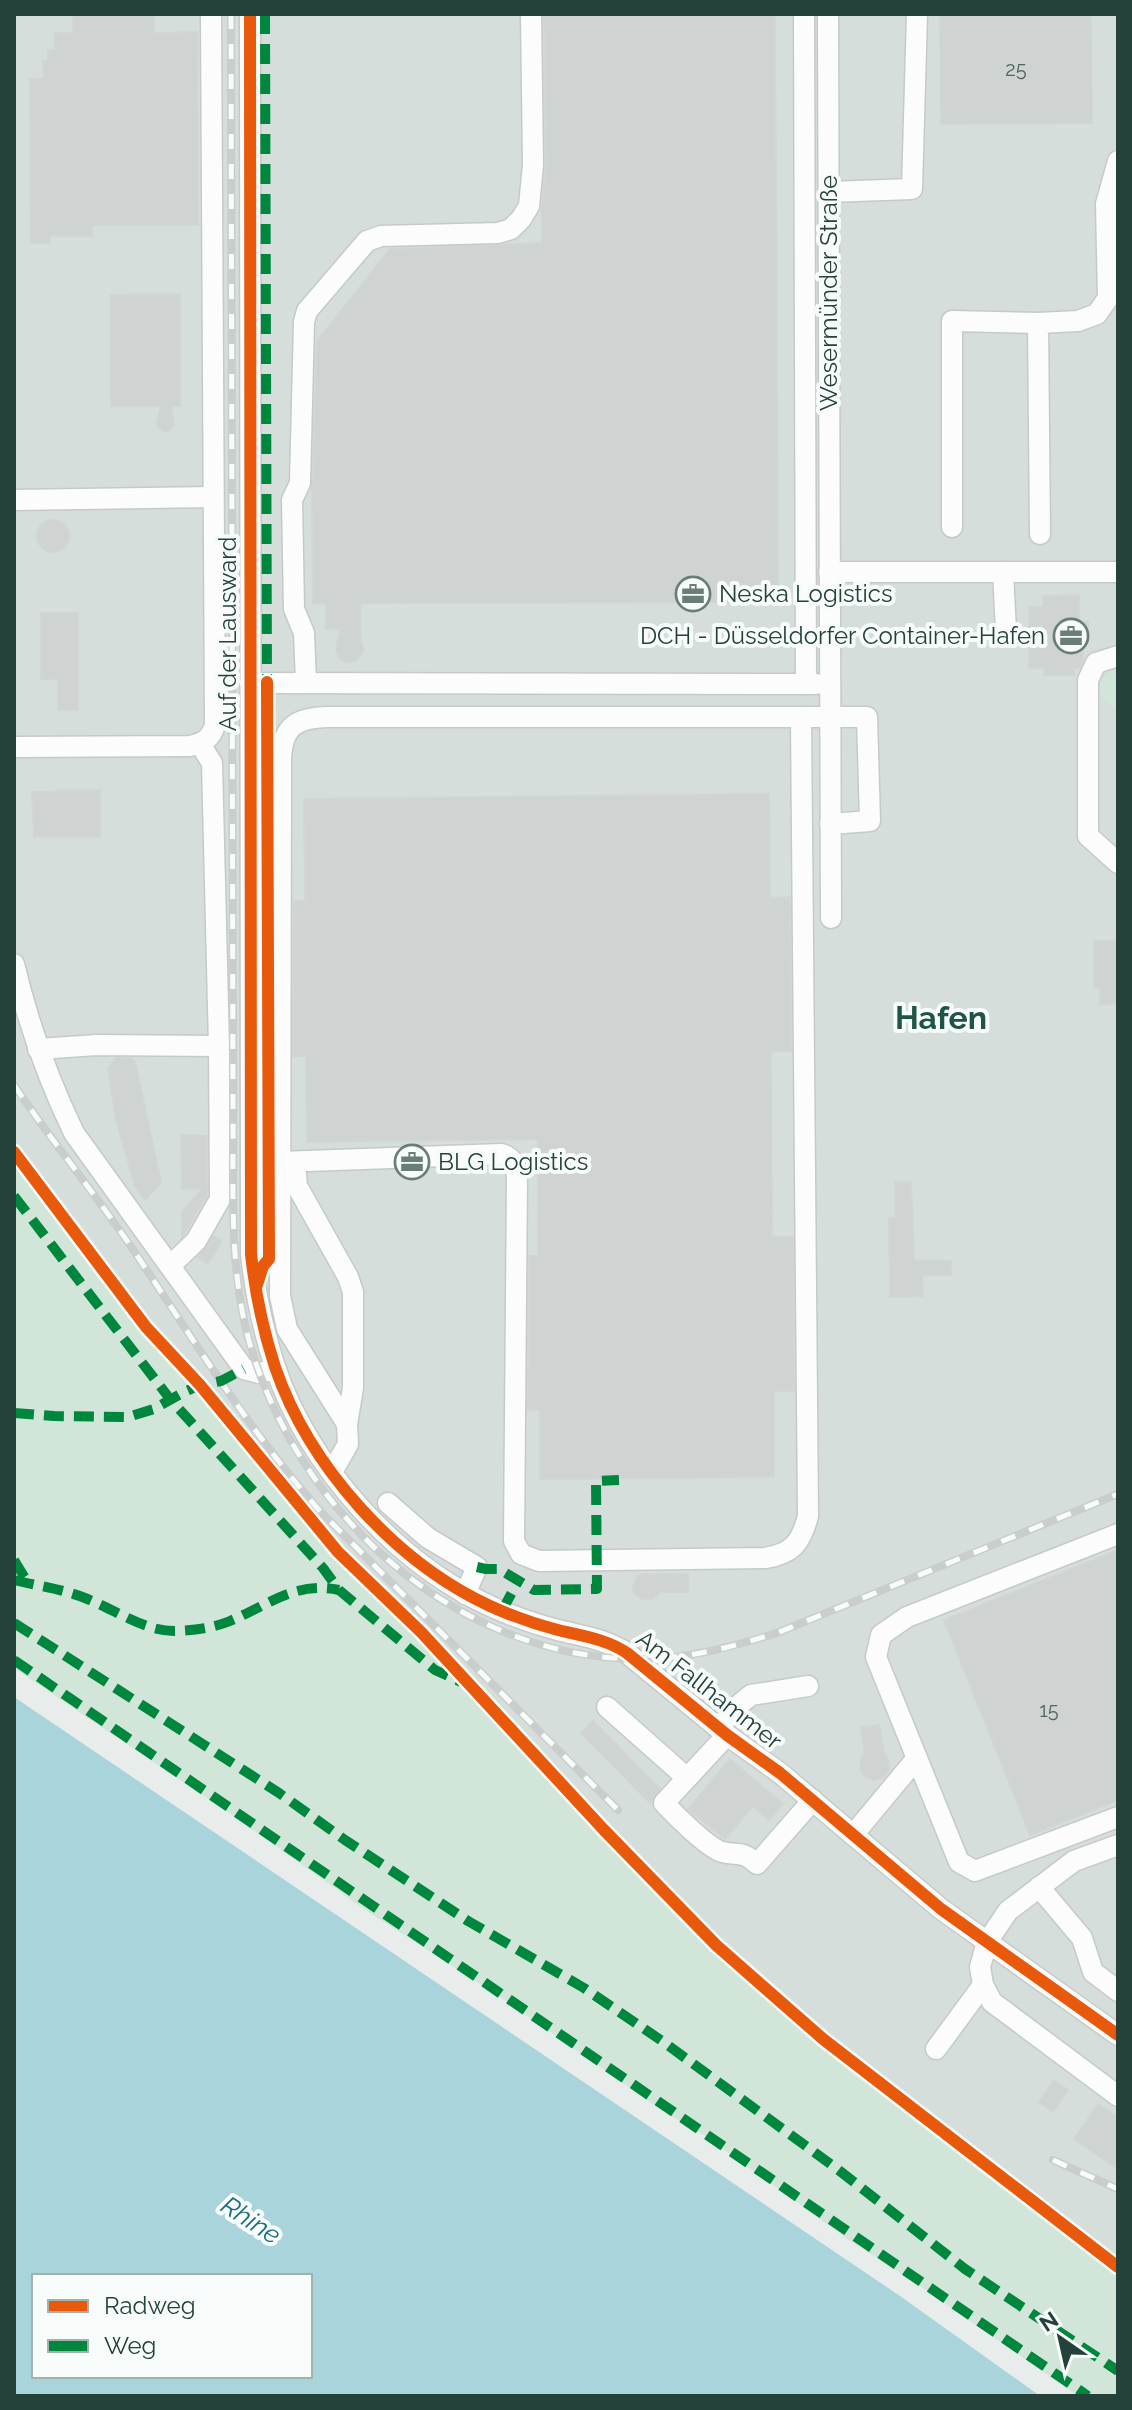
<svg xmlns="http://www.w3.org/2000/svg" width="1132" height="2410" font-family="Raleway,sans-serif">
	<rect width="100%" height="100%" fill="#e8edeb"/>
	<path fill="#d6dedb" d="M14,14h1104v2250l-293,-226 -107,-94 -112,-115 -184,-199 -81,-79 -192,-227 -135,-180z"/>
	<g fill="#d1e6d8">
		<path d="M1118,670v42l-22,-20c5,-12 9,-19 22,-22z"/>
		<path d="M14,1153l131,174 192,226 83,81 184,198 111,114 107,94 296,229v127h-40l-161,-112 -68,-44 -148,-107 -35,-20 -166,-116 -136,-88 -129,-92 -221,-149z"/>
	</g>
	<path fill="#a9d4db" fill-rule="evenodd" d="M14,1697l886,599 140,100h-1026zM34,2276h276v100h-276z"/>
	<g fill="#cfd4d2" stroke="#d1d6d4" stroke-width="2">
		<path d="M73,14h81v19l43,-1 1,193h-106v11h-42v7h-19l-1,-164h14l-1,-18h5v-11h7v-17h18z"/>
		<path d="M544,14h231l3,588 -418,1v35l4,12 -8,11 -10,1 -6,-3 -4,-9 4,-21h-14v-26l-13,1 -1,-118 5,-145 73,-92 152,-6v-37l4,-41z"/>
		<path d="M940,14h151l1,109 -151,1z"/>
		<path d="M180,294v112h-9l3,18 -5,7 -4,1 -7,-5 -1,-4 4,-17h-50v-111z"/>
		<circle cx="53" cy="536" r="16"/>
		<path d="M1079,595v27l9,-1v17h-5v22l-4,8h-5v7h-30v-7h-15v-61h14v-11z"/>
		<path d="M41,613h37v97h-20v-31h-17z"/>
		<path d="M56,790h44v47h-66l-2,-45h24z"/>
		<path d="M769,794l1,104 20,-1 1,154h-20l1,186h21l1,154h-20v86l-234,2v-69h-12l1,-154h9v-117l-231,3 -1,-86h-13l1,-155h11l-1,-102z"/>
		<path d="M1094,941h24v63h-18v-17h-6z"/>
		<path d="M116,1058h15l4,3 26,122 -16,17 -10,-14 -19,-66 -8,-52z"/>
		<path d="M181,1135l26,1v60l-25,41v-25l20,-23h-20z"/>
		<path d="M895,1182h16l3,78 37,1v14h-29l1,21 -33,1 -1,-79h7z"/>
		<path d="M214,1236l8,5 -14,23 -10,-7z"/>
		<path d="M1118,1550v250l-88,35 -86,-215z"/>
		<path d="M643,1574h45v18h-27l-9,7h-10l-8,-6 -1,-7 4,-9z"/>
		<path d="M593,1721l67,68 -10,14 -69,-70z"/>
		<path d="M879,1725l5,28 4,6 1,10 -5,8 -10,3 -9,-3 -5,-8 1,-10 4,-6 -4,-25z"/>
		<path d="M730,1759l53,45 -14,16 -16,-14 -28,33 -37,-30z"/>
		<path d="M1054,2080l14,10 -15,22 -14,-10z"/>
		<path d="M1098,2104l20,13v52l-44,-30z"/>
	</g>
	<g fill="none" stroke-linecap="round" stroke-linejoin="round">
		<g stroke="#c5cac8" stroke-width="23">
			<g id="minor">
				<path d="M250,14l1,1240c4,38 12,76 24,113 34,99 120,195 215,239 22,10 45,18 68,24 24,6 48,9 69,23l100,82 53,38 161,136 177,126"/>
				<path d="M804,14l2,670"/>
				<path d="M828,14l3,904"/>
				<path d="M829,192l83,-3 5,-175"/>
				<path d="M14,500l199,-3"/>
				<path d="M952,527v-206l86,2"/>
				<path d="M1040,534l-2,-211 40,-2 19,-7 11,-16 -2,-94 12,-43"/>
				<path d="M829,572h289"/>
				<path d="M1003,572l3,59"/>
				<path d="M1118,656l-22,7 -8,17v156l30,27"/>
				<path d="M306,682l-2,-49 -10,-24 -2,-109 8,-17 4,-161 3,-11 60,-70 14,-5 117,-3 13,-4 10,-10 8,-13 4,-41 -2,-151"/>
				<path d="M250,683l567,1"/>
				<path d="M14,747l176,-1c13,-3 21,-7 25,-21l-4,-711"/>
				<path d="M14,964c14,59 34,115 60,169l170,236 15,4 17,-4"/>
				<path d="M38,1049l59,-4 122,1"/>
				<path d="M280,1162l221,-8c12,3 14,10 16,22l-3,365 7,13 18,7 226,-3c27,-4 36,-15 43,-42l-7,-799"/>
				<path d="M295,1162l2,24 51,91 5,15v96l-6,36 1,20 -16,28"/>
				<path d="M170,1266l26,-25 24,-42 -1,-153 -7,-283 -12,-19"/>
				<path d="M347,1424l-60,-95 -7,-33 1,-538c2,-32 15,-40 46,-41h540l3,104 -40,3"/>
				<path d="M388,1503l40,35 49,29 -12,27"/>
				<path d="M1118,1534l-211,83 -26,18 -5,22 83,205 16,9 143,-54"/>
				<path d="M607,1707l80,71"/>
				<path d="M718,1728l22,-24 11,-9 57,-9"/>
				<path d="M727,1735l-63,68c11,12 43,44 58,49 17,4 20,-2 35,12l56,-64"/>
				<path d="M853,1835l64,-77"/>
				<path d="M1118,1845l-44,16 -66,50 -21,31 -7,25 3,18 9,17 126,94"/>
				<path d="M1039,1887l43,51 11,34 25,19"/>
				<path d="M936,2049l47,-64"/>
			</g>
		</g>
		<use href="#minor" stroke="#fcfcfc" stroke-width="20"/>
		<g stroke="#c9cdcc" stroke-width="8">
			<g id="rail">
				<path d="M231,14l2,1088c1,77 -5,159 15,235 46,172 203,319 387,322 49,1 96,-12 142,-26l341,-139"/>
				<path d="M14,1085c41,61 88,117 128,178 56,84 110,171 177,247l299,300"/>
				<path d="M1053,2160l65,29"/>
			</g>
		</g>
		<use href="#rail" stroke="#f7fbf9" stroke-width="5" stroke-dasharray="15" stroke-linecap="butt"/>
		<g stroke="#00873e" stroke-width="10" stroke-dasharray="20 10" stroke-linecap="butt">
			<path d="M265,14l2,676"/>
			<path d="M14,1196l156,203 153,169 16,22 96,80 26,12"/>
			<path d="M14,1413l40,3 74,1 26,-8 30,-17 16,-7 21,-4 23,-12"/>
			<path d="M14,1560l14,23"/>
			<path d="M477,1567l9,2h13l35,21 63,-1 -1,-108 23,-1"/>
			<path d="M14,1580c24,6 48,9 71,18 29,11 60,34 91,33 19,-1 37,-3 54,-10 39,-16 64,-40 109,-31"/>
			<path d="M502,1611l16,-30"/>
			<path d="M14,1623l265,170 66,47 123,81 116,67 78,53 174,127 129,101 153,102"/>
			<path d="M14,1660l1074,736"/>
		</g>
		<g stroke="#f7fbf9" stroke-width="17">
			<g id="cycleway">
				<path d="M250,14l1,1240c4,38 12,76 24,113 34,99 120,195 215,239 22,10 45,18 68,24 24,6 48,9 69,23l100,82 53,38 161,136 177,126"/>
				<path d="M14,1152l132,175 54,58 138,167 83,80 183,198 112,115 107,94 295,228"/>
				<path d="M257,1285l6,-19 6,-7 -2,-577"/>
			</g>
		</g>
		<use href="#cycleway" stroke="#e8590c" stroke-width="12"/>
	</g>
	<defs>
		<g id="office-ring" transform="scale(1.8)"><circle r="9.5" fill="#f7fbf9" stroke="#697e78" stroke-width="1.5"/><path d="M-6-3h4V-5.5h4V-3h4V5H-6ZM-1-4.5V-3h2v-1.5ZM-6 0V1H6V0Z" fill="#697e78"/></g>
	</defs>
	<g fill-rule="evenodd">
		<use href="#office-ring" x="693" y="594"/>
		<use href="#office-ring" x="1071" y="636"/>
		<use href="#office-ring" x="412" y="1162"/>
	</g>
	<g text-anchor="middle" stroke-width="8" stroke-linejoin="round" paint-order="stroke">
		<g font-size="20" fill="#506761">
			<text x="1016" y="76">25</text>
			<text x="1049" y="1717">15</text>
		</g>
		<g font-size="24" fill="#24423a" stroke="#f7fbf9">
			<text transform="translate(829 293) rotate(-90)" y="8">Wesermünder Straße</text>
			<text transform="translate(228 634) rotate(-90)" y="8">Auf der Lausward</text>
			<text transform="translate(709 1690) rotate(38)" y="8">Am Fallhammer</text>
		</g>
		<g font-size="24" fill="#24423a" stroke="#f7fbf9" text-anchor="start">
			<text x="719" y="602">Neska Logistics</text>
			<text x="1045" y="644" text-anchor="end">DCH - Düsseldorfer Container-Hafen</text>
			<text x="438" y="1170">BLG Logistics</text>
		</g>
		<g font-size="26" font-style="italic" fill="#1c6f80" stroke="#f7fbf9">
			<text transform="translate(251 2220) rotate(33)" y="9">Rhine</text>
		</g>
		<g font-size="32" font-weight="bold" fill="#1f5548" stroke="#f7fbf9">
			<text x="941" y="1029">Hafen</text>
		</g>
	</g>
	<rect width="1132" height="2410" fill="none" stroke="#24423a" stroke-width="32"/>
	<rect x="32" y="2274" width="280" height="104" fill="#f7fbf9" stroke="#a3b1ad" stroke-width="2"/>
	<rect x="48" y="2300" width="40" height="12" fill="#e8590c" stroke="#a3b1ad" stroke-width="2"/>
	<text x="104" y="2314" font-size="24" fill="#24423a">Radweg</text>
	<rect x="48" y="2340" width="40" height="12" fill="#00873e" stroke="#a3b1ad" stroke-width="2"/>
	<text x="104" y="2354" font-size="24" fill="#24423a">Weg</text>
	<g transform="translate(1060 2338) rotate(326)" stroke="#f7fbf9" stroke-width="6" paint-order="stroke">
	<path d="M0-6L14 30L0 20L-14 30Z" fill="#24423a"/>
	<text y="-12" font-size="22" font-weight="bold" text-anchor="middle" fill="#24423a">N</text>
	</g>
</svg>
